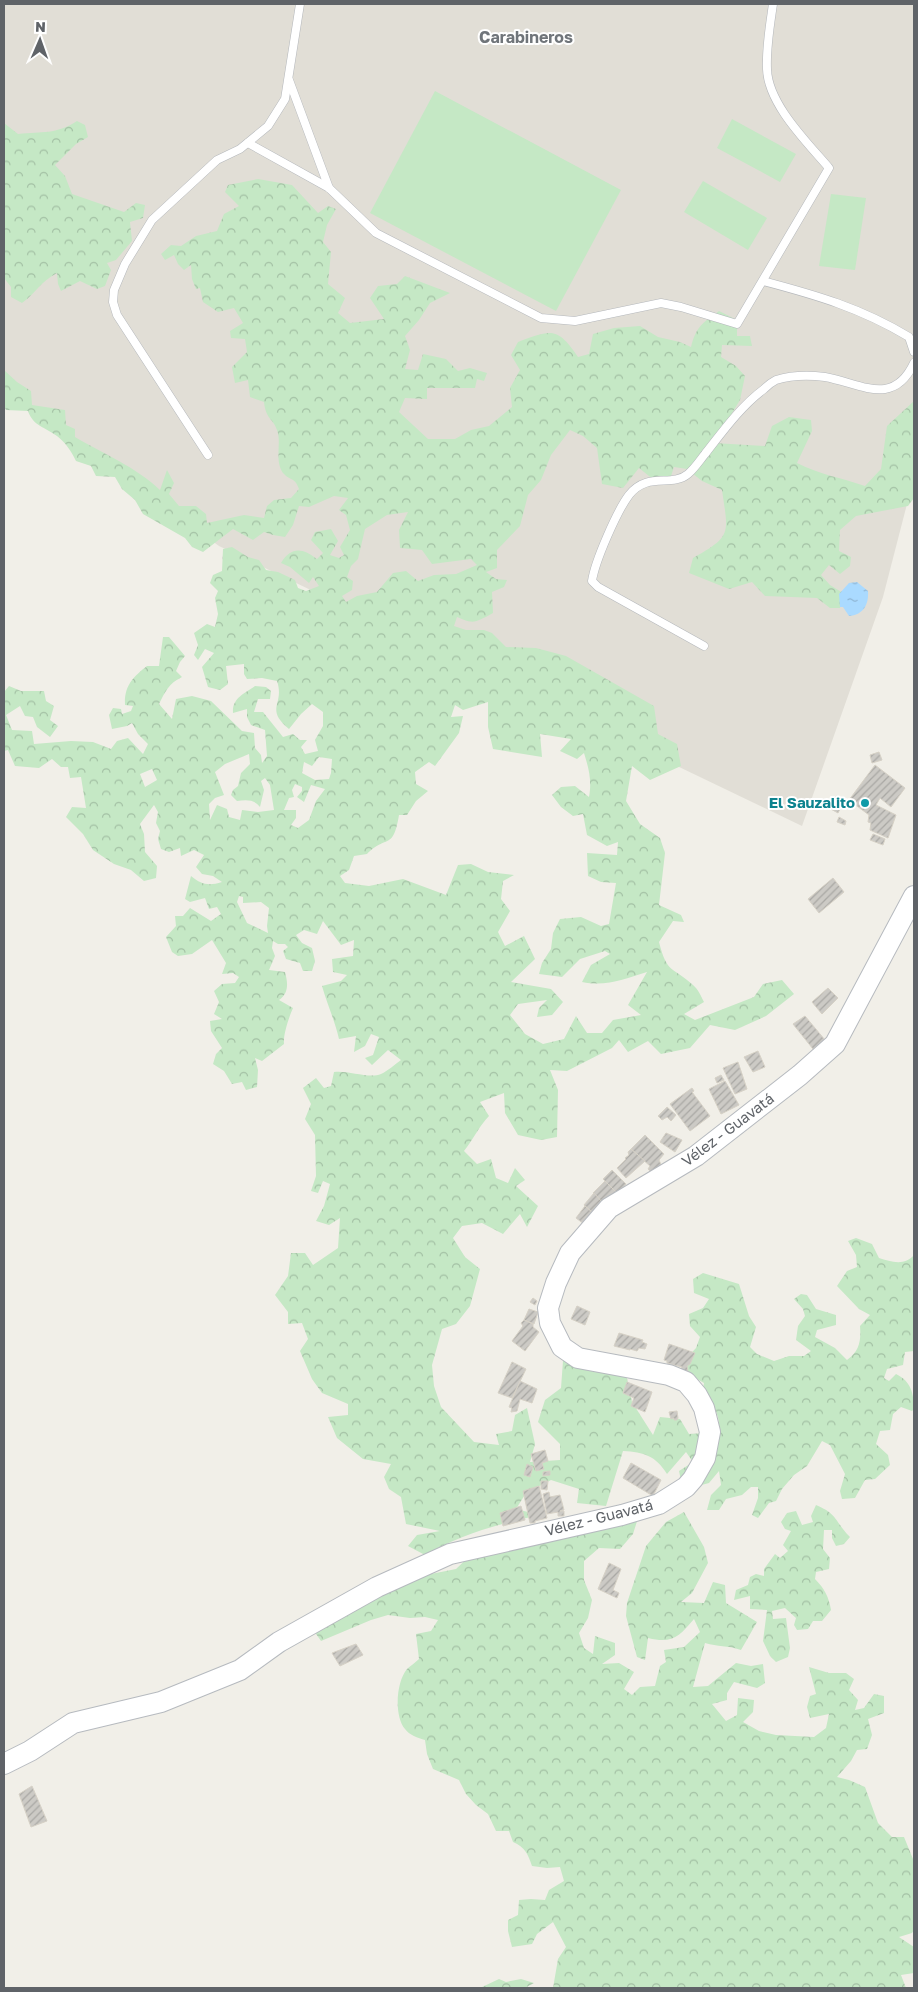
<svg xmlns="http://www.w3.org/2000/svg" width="918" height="1992" font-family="'Golos Text',sans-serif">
	<defs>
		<pattern id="forest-crowns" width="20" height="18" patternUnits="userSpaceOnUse" patternTransform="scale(1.25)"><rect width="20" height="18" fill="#c5e8c5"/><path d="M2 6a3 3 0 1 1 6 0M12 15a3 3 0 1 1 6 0" fill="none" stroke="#a3c0a4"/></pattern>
		<pattern id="water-ripples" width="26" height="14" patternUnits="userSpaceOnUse" patternTransform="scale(1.25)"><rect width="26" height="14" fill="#aadaff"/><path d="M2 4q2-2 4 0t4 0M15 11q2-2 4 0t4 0" fill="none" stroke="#8eb4d2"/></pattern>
		<pattern id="building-hatch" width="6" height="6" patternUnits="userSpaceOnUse" patternTransform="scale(1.25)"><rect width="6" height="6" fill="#cccac5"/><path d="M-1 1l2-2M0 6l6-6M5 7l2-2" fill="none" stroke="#a9a8a4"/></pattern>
	</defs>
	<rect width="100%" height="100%" fill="#f1efe8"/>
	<path fill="#e1ded6" d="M4,4h910v473l-31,120 -81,229 -583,-280 -215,-158z"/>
	<g fill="url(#forest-crowns)" fill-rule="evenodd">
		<path d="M77,121l8,4 3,12 -12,7 -21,21 10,11 7,18 52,18 12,-9 9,2 -2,13 -13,4 2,19 -16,19 -9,3 4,7 -6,16 -8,3 -17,-8 -19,10 -3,-7 -1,-11c-17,9 -20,19 -35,30l-11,-6v-10l-7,-9v-155l14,11c25,-3 37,1 59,-13z"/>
		<path d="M258,179l34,6 26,28 10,-7 8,3 -9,16 -4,17 8,10 -3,32 17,14 -7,15 12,10 34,-4 -14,-21 8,-12 19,-2 8,-8 45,17 -20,10 -11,17 -14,16 5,14 -5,19 13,1 5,-16 23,5 12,12 12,-3 17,5 -3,8 -7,-2 -2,9h-48v11l-22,-1 -6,14 29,27h27l16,-9 18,-4 23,-19 -2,-19 10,-18 -9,-15 7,-13c33,-12 39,-16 60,15l11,-3 4,-20 21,-6 26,-2 18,11 22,5 11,5c5,-20 11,-24 28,-36l18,9v16h13l2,10 -30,-1 -1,12 15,9 9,10 -5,24 -26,43 51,3 7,-20 17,-9 22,3 1,11 -15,32c21,11 45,15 68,23l16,-17 6,-43 27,-25v97l-6,8 -52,10 -16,14 -1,21 12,6 -1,9 -10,8 -11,-9 -8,10 9,10 13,8 -3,15h-10l-13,-10 -52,-2 -13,-14 -23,7 -40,-16 4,-15c40,-22 35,-25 29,-68l-20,-9 -15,-12 -13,-2 -4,12 -16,1 -15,-12 -16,20 -21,-4 -5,-36 -14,-12 -13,-6 -19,25 -10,25 -13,15 -8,31 -23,24v18l-11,4 10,7 11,1 -3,7 -12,5 1,21c-17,9 -19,12 -36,4l-3,9 12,4h18l8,3 14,14 30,1 30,8 88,50 4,28 19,10 4,22 -31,14 -18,-14 -6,35 14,23 20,14 5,15 -6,52 22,10 3,7 -11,-1 -14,21c8,32 13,24 34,43 5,4 8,11 11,17l-20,12 11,6 59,-23 9,-13 19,-4 12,14 -28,22 -31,14 -25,-5 -20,23 -29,6 -13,-13 -20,11 -9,-12 -7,8 -45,23 -17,-1 8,20 -1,47 -16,3 -23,-5 -13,-22 -1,-20 -24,9 9,14c-10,10 -16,24 -25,35l13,13 14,-5 5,19 12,5 7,-15 10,12 -9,6 22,20 -11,21 -7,-13 -17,20 -21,-11 -20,3 -9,12 12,19 15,12 -10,37 -14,18 -14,5 -10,36 2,21 7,21 33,35 25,3 -3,-11 16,-3 3,-16 12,-7 8,36 -5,18 30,-2v-16l-22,-22 7,-22 16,-12 3,-41 61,22 7,33 21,33 7,-18 20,2 9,15 16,-1 14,2c1,-20 -2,-26 -17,-40l2,-12 -16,-9 -5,-12 13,-14 4,-11 -10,-11 -1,-12 14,-6 6,-9 -15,-6 -1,-14 10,-6 36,11 10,32 7,11 -6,20 7,7 17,7 15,-5h15l7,-5 -15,-11 2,-14 7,-10 -2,-7 -9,-10 7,-5 6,1 9,14 20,6v10l-19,5 -2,7 20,11 12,12c13,-9 14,-20 13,-34l10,-11 -11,-6 -22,-23 10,-15 10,-4 -1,-12 -8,-14 8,-3 16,6 7,14c12,4 26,8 35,-3v96l-9,1 -2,13 -16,4 -3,9 5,3 7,-7c15,7 18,20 18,35l-2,2 -11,-4 -8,7 -3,16 -10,1 -4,13 12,11 2,10 -15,14 -10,1 -10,18 -13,1 -2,-8 5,-17 -15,-29 -8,-4 -15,25 -13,9 -12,14 -6,12 -7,2 -11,15 -6,-3 6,-17v-11h-7l-9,8 -16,4 -7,11h-12l4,-15 10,-10 -2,-14 -10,12 -26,7 -4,-19 14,-9 -7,-10 -19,22c-11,-18 -23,-22 -44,-23l-17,55 -29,-3 2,-14 -28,-9 -25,13 -10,16 24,6c-39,8 -81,20 -115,40l-17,-9 9,-11 23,-4 -34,-7 -5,-27 -12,-8 -5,-12 7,-13 -28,-5 -26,-21 -9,-21 20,-2v-11l-26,-11 -10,-14 -12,-28 8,-12 -6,-16 -14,1v-12l-13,-17 13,-19 3,-23h14l8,12 25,-17 2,-30 -11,7 -13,-4 8,-15 6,-22 -7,-3 -5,12 -7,-2 5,-15 -1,-41 -10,-16 6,-15 -8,-16 13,-10 8,10 7,-2 3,-14c14,-2 35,7 47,2 7,-3 14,-10 20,-14l-13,-10 -16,15 -7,-7 8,-3 6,-18 -8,-3 -6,12 -11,6 2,-16 -17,3c-4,-18 -12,-35 -17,-53l19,-5 6,-6 -14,-3 -1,-13 21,-3 1,-16 -13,5 -18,-24 -6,13 -13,-4 -8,5 6,8 10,5 3,13 -3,10h-9l-3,-8 -14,-4 -3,-8 5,-4 -3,-3h-7l-5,-3 -1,7 3,8 -6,14 16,2c3,11 4,21 -6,28l14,8c-4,9 -10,27 -9,36l-22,17 -7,-3 3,12 -1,17 -11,3 -4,-8 -10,2 -8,-13 -11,-7 3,-10 6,-6 -11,-17 -1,-10 12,-2 -8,-5 5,-12 -5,-11 8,-7 13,-1 4,-6 -6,-4 -11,1 4,-11 -14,-23 -20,14 -14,2 -6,-4 -6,-15 10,-11 -1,-10h8l7,-8 21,13 10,-7 -4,-7 -8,2 -4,-11 -15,4 -5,-3 6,-23c11,9 18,10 31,6l-9,-6 -11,-2 -6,-7 8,-12 -10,-5 -13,6 -1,-8 -11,4 -8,-3 -3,-10 2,-8 -4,-8 2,-11 -4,-7 -14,19 4,10 1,18 12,14 -1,12 -12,3 -13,-11 -17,-6 -21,-14 -10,-16 -17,-17 6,-10 14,1 -5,-31 -11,1 -2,-11h-7l-9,-8 -13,9 -24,-2 -7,-16 -4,1v-59l5,-6 12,5h23l2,10 8,5 -4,14 8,6 -8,11 -13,-10 -4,-10 -8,-1 -5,-10 -14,9 6,15 20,1 2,13 37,-3 22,1 18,7 6,-8 11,-3 15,16 5,-10 -10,-10 -6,-11 -5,3 -15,3 -3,-14 4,-7 8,1 1,5 9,-3 2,-5 -8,-1c-1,-19 8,-28 22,-39h12l4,-29h6l16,19 -5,6 -4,9 6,6c-13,6 -17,15 -23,27l13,15 4,-20 16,-3 19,5 31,30 12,2 1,15 6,7 1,8 5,-7 -2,-26 -14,-5 -4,-8v-8l-14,4c-1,-15 11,-19 22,-27l11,1 5,4 -1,8h-12l-4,13h9l20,25 10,-3 7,6h7l-6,7 4,7 13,-3 -3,-11 8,-14v-14l-11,-8 -11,10 -12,15c-25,-21 -4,-24 -12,-48l-15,-3 -15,1 -3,-5v-10l-18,2 2,18 -8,6 -12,-3 -6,-20 12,-14 -9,-4 -7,11 -4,-5 4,-10 -4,-12 13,-9 8,3 3,-13 -3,-16 3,-7 -8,-8 3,-8 9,-4 1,-22 9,-2 16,10 11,3 7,10 12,2 17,8 3,8 8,3 13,-5 -6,-9 -4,6 -19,-16 -9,-4c10,-17 22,-15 36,-4l6,-6 -12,-13 4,-8 16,-3 7,12 -8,14 9,3 5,-3 -4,-8 10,-17 -4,-15 -7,-5 9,-12 -14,-2 -25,11 -10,-1 -6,19 -8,12 -12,-2 -9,-3 -11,8 -20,-11 -30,23 -11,-5 -7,-9 -42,-24 -8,-14 -13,-11 -7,-12 -19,-1 -5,-10 -15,-5c-5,-10 -10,-18 -19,-25 -12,-9 -24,-10 -29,-25l-22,-1 -2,-4v-36l13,12 14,9 1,14 33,5 1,15 9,4v8c29,17 61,30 85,53l7,-20 7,13 -5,11 10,12h17l10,8 1,9 37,-8 20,3 3,-12 7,-6 17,-2 8,-9c-4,-12 -9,-8 -16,-16 -9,-13 -1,-31 -6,-43 -4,-12 -11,-10 -13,-28l-14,-5 -2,-17 -13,3 -3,-16 15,-15 -2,-13 -14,-1 -1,-7 13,-8 -9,-15 -16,4 -15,-10 -3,-14 -4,1 -4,-10 -1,-14 -7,5 -6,-6 -4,-9 -9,5 -4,-6 10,-9 10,1 15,-10 21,-5 7,-17 15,-8 -14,-14 3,-7zM408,512l-9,18 1,18 22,2 10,14 39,-5 6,6 -21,9 -22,1 -16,6 -12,-10 -13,2 -16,19 -20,4 -11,6 -4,-6 10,-6 1,-9 -6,-4 4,-11 7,-7 7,-30 22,-14zM488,702v25l5,22 49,8 -2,-23 31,5 -11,12 17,8 7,-6c5,16 8,28 5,44l-14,-11 -14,1 -9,8 9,12 12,9 10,-2 4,21 20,11 11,-4 -1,13 -30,-2 1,23 13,6 15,1 -7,41 -8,2 -20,-9 -21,2 -7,14 -2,16 -9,14 -3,11 23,3 18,-18 25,-8 5,3 -19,11 -9,17c24,5 43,-3 65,-10l-19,33 13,10 -28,5 -11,13h-15l-11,-17 -12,23 -21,5 -18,-10 -15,-19 8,-11 29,-4 -8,8 -2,9 15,-2 11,-13 -12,-13 -40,-7 24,-23 -11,-23 -19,10 -7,-14 12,-21 -9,-12 2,-18 11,-6 -26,-3 -17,-8 -13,1 -12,30 -43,-16 -34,7 -24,-3 -5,-7 9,-6 5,-14 13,-2c20,-20 26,-3 32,-39h8l9,-14 12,-10 -12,-7 -1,-12 14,-10 6,4 24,-33 4,-17 -12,1 4,-12 8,5zM249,754l1,10 -9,9 -3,13 -5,4 -2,5 6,6c9,-1 17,-2 23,6l4,-17 -3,-9 4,-3 5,7 4,25 -16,2 -16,-2 -2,10 -11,-3 -2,-8 -10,-4 -7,15 -1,-16 6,-6 9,-3 -9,-23 10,-8zM319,757l13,2 -1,14 -2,6 -14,1 -13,-7 2,-11 8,4zM152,769l5,11 -12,7 -5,-13zM295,784l7,3v4l-5,6 7,5 7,-17 14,4 -9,12 -7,19 -11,8 -7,-3 5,-7v-8h-12l5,-12 5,-1 -2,-7zM239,896l4,1v6l18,-1 8,6 -2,18 1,7 -21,-10 -10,-21z"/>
		<path d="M816,1505c22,9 19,17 34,32l-6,7 -8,2 -4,-8v-8h-8l-1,19 7,9 -1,11 -13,3 -1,7c9,9 14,18 16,31l-9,11h-9l-5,8 -11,1 -3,-5 2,-7 -11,-10 -13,3 1,8 13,-1 4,30 -2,9 -12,5 -6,-6 -7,-15 4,-31 -17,-1v-13l-16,4 2,-10 12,-5 2,-8 6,-3 8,2v-7l11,-15 5,4 8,-7 -5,-6 8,-14 -6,-2 -4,-7 6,-9 9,-2 6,14 11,-3 -2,-6z"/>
		<path d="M684,1512l20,35 4,16 -16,30 -11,9 23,1 9,-21 12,3 1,18 31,19 -16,28c-14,-5 -23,-3 -36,-7l-12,44 15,-1 28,-23 15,3 12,-2 2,19 -8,5 -23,-6 -7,11v7l-15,4 14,17 11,-6 1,-17 16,2 -1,12 -10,10 16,9 17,4 38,2 12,-9 3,-14 -19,4 -3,-11 3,-11 6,-2 -7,-27 20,6h17l8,6 -5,11 9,10 -3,10 9,-2 10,-14 10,2v17l-16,6 4,16 -5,14 -10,1 -6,11 -14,16 12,3 16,7 13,36 14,14h12l9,22 1,71 -2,3 -13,4 15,10v26l-13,2 5,13h-353l5,-29 8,-12 -13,-25 -16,12 -5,10 -20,3 -4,-16v-11l10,-5 1,-15 12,-1 14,1 4,-10 15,-9 -4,-14 -13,1 -15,-2c-4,-12 -7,-19 -19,-24l-4,-11h-13l-8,-17 -12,-9 -10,-11 -7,-14 -26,-11 -6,-15 -2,-14c-7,-2 -16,-5 -20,-11 -11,-13 -9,-47 2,-60 3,-3 8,-6 12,-10l-3,-25 15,-3 7,-11 -13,-3 -15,1 -22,-3 -17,5 -50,21 -14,-20 114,-45 35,-7 19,-18 90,-17h22l19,-15 33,-4 -6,19 -13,15 -21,-1 -15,13v19l8,20 -4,18 -9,15 5,15 9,6 2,-18 20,7v12l-13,9 17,-1 15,9 -10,17 8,6 8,-8 15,-1 5,-20 6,-4 -2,-12 20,-3 16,-15 -6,-13c-15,18 -22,25 -46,19l-3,22 -8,-3 -11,-41 1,-13 19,-57 20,-24z"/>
		<path d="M499,1979l7,3 15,-3 13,4 -9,5h-45z"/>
	</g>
	<g fill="#c5e8c5">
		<path d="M435,91l186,99 -65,121 -186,-98z"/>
		<path d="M732,119l64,35 -16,28 -63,-34z"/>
		<path d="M703,181l64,37 -19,32 -64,-38z"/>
		<path d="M831,194l35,4 -11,72 -36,-4z"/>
	</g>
	<path fill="url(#water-ripples)" d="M857,582l11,9c1,14 -5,24 -19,25l-6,-9h-3l-1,-13 10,-11z"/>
	<g fill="url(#building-hatch)" stroke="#d6d1c6">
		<path d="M879,752l3,8 -10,3 -2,-8z"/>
		<path d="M875,765l30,23 -14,19 -11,-9 -4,7 20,10 -8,23 -18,-8 1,-7 -3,-1 1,-7 -20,-15z"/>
		<path d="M836,796l8,5 -6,12 -9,-5z"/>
		<path d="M839,817l7,4 -1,4 -8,-3z"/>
		<path d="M873,834l12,5 -2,6 -13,-5z"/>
		<path d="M833,878l11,14 -25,21 -11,-14z"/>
		<path d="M828,988l10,10 -16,16 -10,-12z"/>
		<path d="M805,1016l20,24 -12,9 -20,-25z"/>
		<path d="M758,1051l7,16 -12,5 -9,-15z"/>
		<path d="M738,1062l9,27 -12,5 -12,-26z"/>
		<path d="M721,1075l3,5 -7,3 -2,-5z"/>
		<path d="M725,1081l14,24 -18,9 -12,-25z"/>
		<path d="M692,1088l2,3 -2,1 18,24 -20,15 -20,-27z"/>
		<path d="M667,1107l9,8 -5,6 -4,-4 -5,3 -4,-4z"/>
		<path d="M666,1133l16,7 -7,12 -15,-10z"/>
		<path d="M645,1135l19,19 -5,6 3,7 -10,6 -4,-4 2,-3 -19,-17z"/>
		<path d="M631,1149l14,12 -19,17 -9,-10 9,-9 -1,-1 4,-3 -1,-3z"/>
		<path d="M612,1170l14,14 -9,9 -14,-14z"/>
		<path d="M605,1181l12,12 -13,11 -11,-11z"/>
		<path d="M594,1193l9,10 -9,11 -10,-9z"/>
		<path d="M585,1206l8,7 -9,11 -8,-6z"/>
		<path d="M533,1298l4,3 -2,4 -5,-3z"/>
		<path d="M577,1306l13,6 -5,13 -14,-6z"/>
		<path d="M529,1309l9,3 -4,12 -10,-4z"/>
		<path d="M524,1320l9,4v3l6,5 -14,19 -13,-10 11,-15 -2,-3z"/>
		<path d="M619,1333l24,7 -1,2 5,2 -2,5 -6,-1 -2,3 -7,-2v1l-16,-4z"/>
		<path d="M669,1344l26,9 -5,11 -3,2 1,6 -7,-3 1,-2 -15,-4v-2l-3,-1z"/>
		<path d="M512,1362l14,7 -14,29 -14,-5z"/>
		<path d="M520,1381l17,8 -5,14 -12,-4 -3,12 -6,1 1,-4 -3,-1z"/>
		<path d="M627,1382l25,10 -7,20 -14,-6 3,-8 -11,-5z"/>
		<path d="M677,1411l1,7 -1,2h-3v-2l-3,1 -2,-7z"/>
		<path d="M545,1450l3,11 -6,2 2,6 -8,2 -5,-17z"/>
		<path d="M631,1463l30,17 -8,16 -30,-18z"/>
		<path d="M527,1464l6,3 -3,10 -6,-2z"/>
		<path d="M550,1471v4l-7,1v-4z"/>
		<path d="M541,1481h7l-1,9 -6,-1z"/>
		<path d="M539,1486l8,32 -12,3v2h-5l-7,-32z"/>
		<path d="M549,1492l1,5 10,-2 4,15 -4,1h4v5h-6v-4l-11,2 -4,-20z"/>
		<path d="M521,1506l4,14 -22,6 -3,-13z"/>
		<path d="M609,1563l12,6 -8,21 6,3 -2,5 -19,-9z"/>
		<path d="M356,1644l7,11 -23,11 -8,-13z"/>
		<path d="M32,1786l15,35 -16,6 -12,-33z"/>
	</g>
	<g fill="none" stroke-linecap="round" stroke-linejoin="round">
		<g stroke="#b5b8bc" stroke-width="9">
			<g id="lane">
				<path d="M289,80l40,108"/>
				<path d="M248,143l81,45 47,45 165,85 34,3 86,-18 20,4 56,17 92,-156c-22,-26 -61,-64 -62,-99 -1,-22 3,-44 6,-65"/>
				<path d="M763,281c53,14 98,27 146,56l5,15"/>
				<path d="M208,455l-91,-140 -4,-13 1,-12 11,-26 27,-44 65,-60 23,-11 28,-23 17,-27 15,-95"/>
				<path d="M704,646l-106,-59 -6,-6c3,-20 25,-70 37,-86 19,-24 42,-7 59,-21 7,-6 12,-14 17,-20 18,-23 36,-48 59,-65 3,-3 8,-7 12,-9 16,-5 33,-5 49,-3 35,6 68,31 89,-14"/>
			</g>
		</g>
		<g stroke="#b6babf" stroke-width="22">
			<path id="secondary" d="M4,1764l26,-13 43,-28 88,-21 79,-32 39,-28 98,-55 73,-33 172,-39 37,-11 27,-17 7,-8 12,-21 5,-26 -6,-24 -7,-13 -11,-13 -17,-7 -91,-17 -16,-11 -12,-24 -2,-15 8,-25 14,-30 39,-45 87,-52 104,-81 35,-31 79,-148"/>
		</g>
		<use href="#lane" stroke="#fff" stroke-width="8"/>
		<use href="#secondary" stroke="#fff" stroke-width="20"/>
	</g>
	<circle fill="#0f9aa8" stroke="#fff" stroke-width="2" cx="865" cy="803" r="5"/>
	<g text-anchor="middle" stroke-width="4" stroke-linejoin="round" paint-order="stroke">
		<g font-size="15" font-weight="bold" fill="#0d838f" stroke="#fff" text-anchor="end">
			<text x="855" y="808">El Sauzalito</text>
		</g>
		<g font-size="15" fill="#5f6368" stroke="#fff">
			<text transform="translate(728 1130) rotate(-37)" y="5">Vélez - Guavatá</text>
			<text transform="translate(599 1518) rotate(-14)" y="5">Vélez - Guavatá</text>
		</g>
		<g font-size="16" font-weight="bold" fill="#70757a" stroke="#fff">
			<text x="526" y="43">Carabineros</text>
		</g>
	</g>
	<rect width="918" height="1992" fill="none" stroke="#5f6368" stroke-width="10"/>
	<g transform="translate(40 40) rotate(2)" stroke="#ffffff" stroke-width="4" paint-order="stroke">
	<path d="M0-4L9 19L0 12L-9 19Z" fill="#5f6368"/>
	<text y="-8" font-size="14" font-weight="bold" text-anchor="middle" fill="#5f6368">N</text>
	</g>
</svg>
